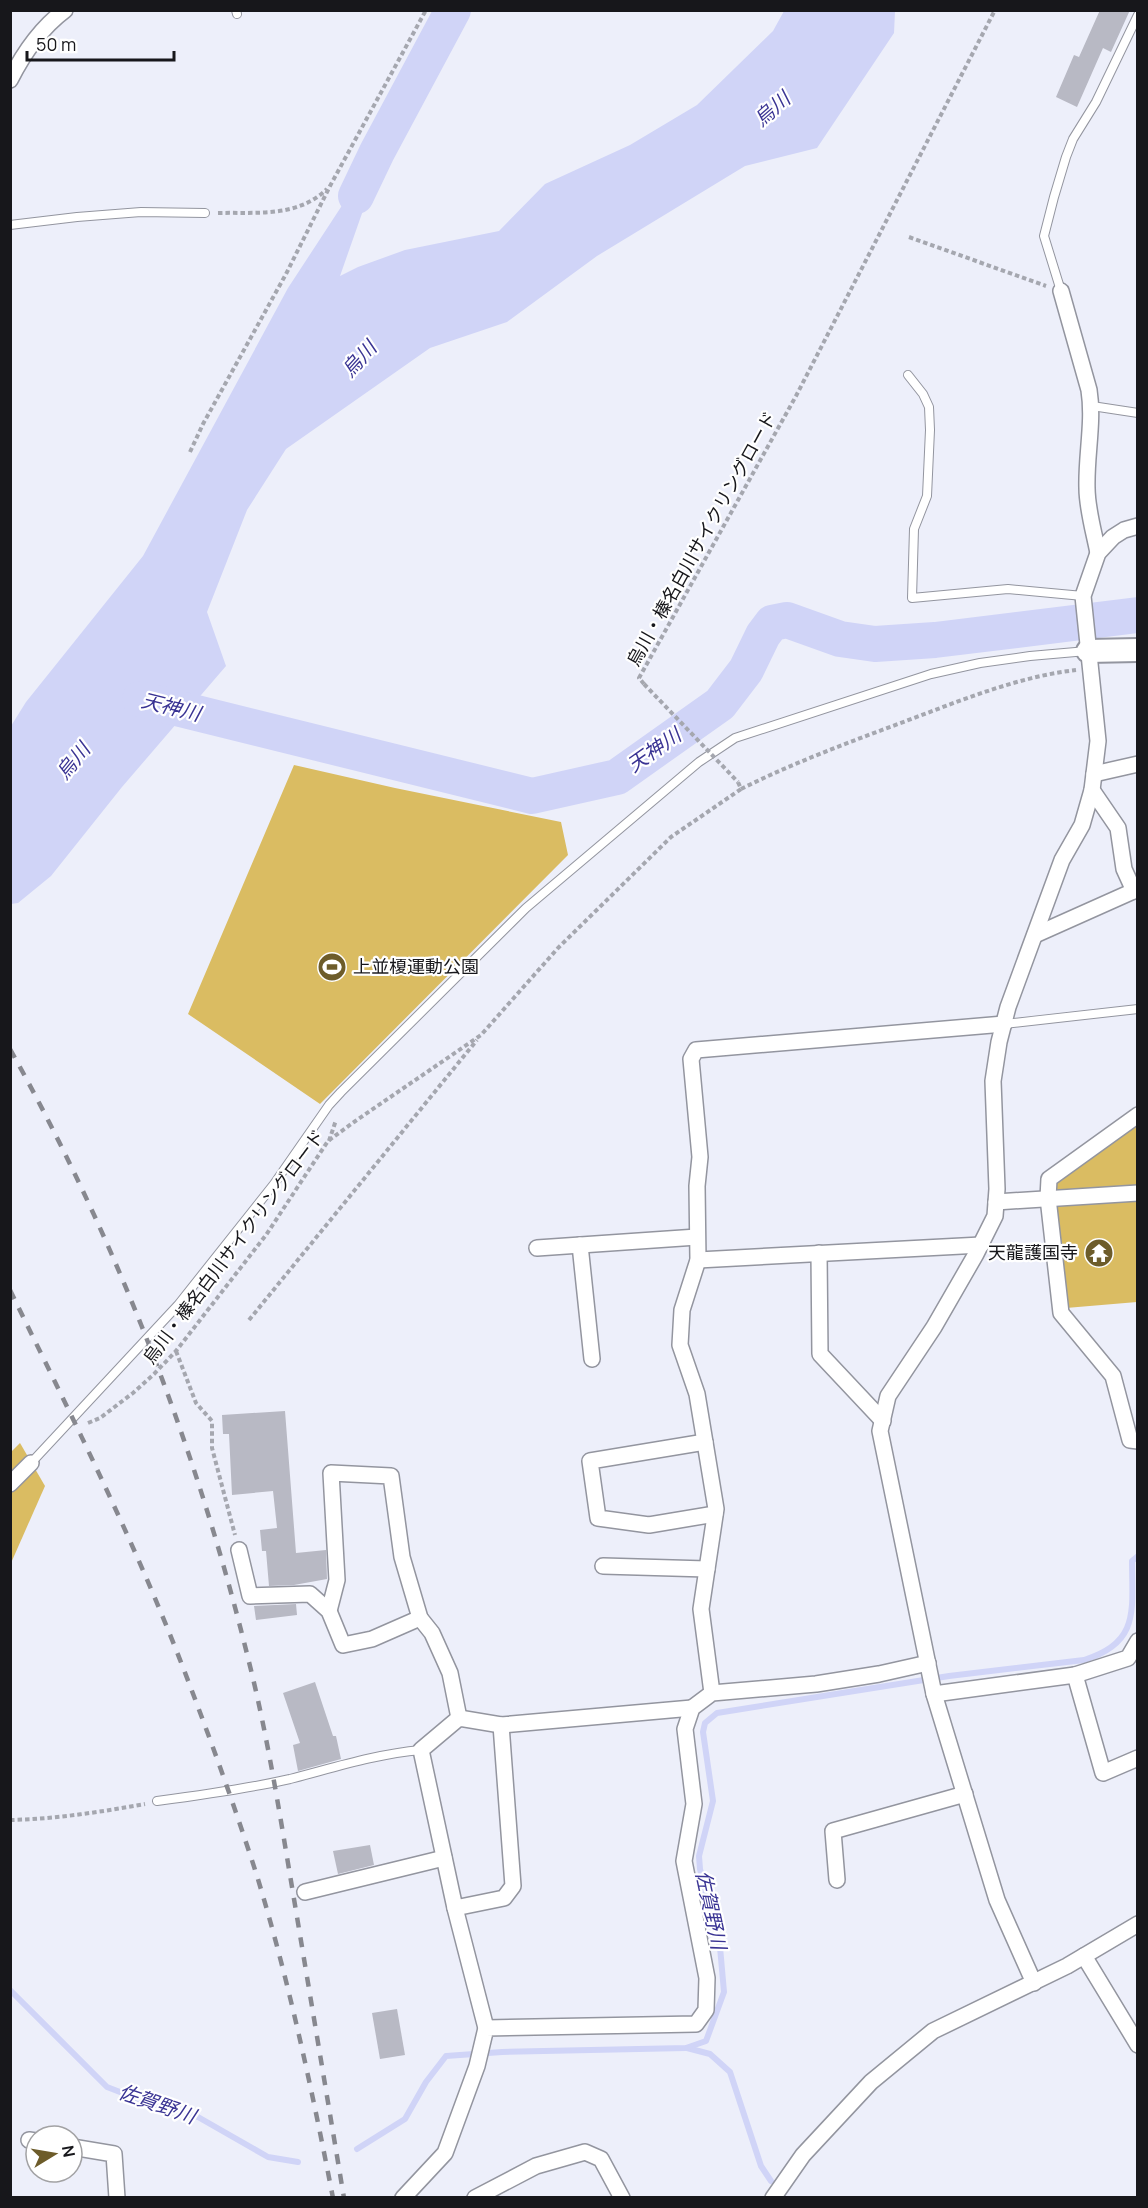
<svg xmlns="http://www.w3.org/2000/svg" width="1148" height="2208" font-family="Manrope,'Noto Sans JP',sans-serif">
	<rect width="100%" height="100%" fill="#edeffa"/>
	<g fill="#dabc62">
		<path d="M294,765l101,23 166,34 7,33 -248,249 -132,-90z"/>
		<path d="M1137,1123v64l-81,6v-10z"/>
		<path d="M1137,1200v102l-71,6 -9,-104z"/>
		<path d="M20,1443l25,43 -34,77v-111z"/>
	</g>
	<path fill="#d0d4f7" d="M784,11h111l-1,22 -77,115 -72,18 -148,90 -90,66 -77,26 -144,101 -39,61 -40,102 19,54 -104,121 -71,89 -33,27 -7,1v-178l15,-24 117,-146 145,-268 89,-136 -11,50 -26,74 18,-9 47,-17 94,-19 46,-47 85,-39 67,-40 76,-74z"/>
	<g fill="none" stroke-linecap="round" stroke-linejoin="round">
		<g stroke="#d0d4f7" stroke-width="6">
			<path d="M10,1990l97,97 52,20 39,10 70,40 30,5"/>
			<path d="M687,2048l23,6 20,18 31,94 10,15"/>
			<path d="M357,2149l48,-30 21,-37 20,-26 56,-4 184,-4 20,-7 18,-49 -4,-45 -20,-78 -1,-13 14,-55 -10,-69 2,-9 12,-10 232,-37 135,-16c56,-17 48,-50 48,-99l6,-5"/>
		</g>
		<g stroke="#d0d4f7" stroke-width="36">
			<path d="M356,196l21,-44 76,-142"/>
			<path d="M140,699l392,97 85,-19 103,-73 26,-34 17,-35 9,-12 15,-3 53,19 35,5 60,-4 203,-25"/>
		</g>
	</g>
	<g fill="#b8b9c4">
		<path d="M1100,10h30l-19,42 -8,-4 -26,59 -21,-10 18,-42 5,2z"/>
		<path d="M285,1411l11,142 30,-3 1,29 -33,6 -25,1 -3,-35h-4l-2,-21 17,-2 -4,-37 -41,4 -3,-61h-6l-1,-19z"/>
		<path d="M296,1604l1,11 -41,5 -2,-14z"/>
		<path d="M315,1682l18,54h3l5,23 -43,12 -5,-26 7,-2 -17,-50z"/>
		<path d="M370,1845l4,20 -36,9 -5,-23z"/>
		<path d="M397,2009l8,46 -25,4 -8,-46z"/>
	</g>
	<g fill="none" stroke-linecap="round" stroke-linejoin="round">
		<g stroke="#93959f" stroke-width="10">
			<g id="lane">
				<path d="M236,10l1,4"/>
				<path d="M10,225l67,-8 64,-5 64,1"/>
				<path d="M1061,291l-17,-55 10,-39 12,-40 7,-18 23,-37 42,-87"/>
				<path d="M908,375l15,19 6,13 1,23 -3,66 -13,33 -2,69 96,-9 75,7"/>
				<path d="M1092,406l46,7"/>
				<path d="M1004,1024l134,-15"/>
				<path d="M31,1463l147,-158 96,-121 55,-79 12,-13 185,-184 173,-146 36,-24 196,-64 49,-11 50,-7 57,-5"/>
				<path d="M157,1801c45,-6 89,-12 133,-22 43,-11 86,-25 131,-29"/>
			</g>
		</g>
		<g stroke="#93959f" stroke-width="18">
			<g id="street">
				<path d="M10,80c13,-26 31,-52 55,-70"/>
				<path d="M1061,291l28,99c5,32 -3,65 -2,98 0,21 7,44 11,65"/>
				<path d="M1094,774l44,-10"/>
				<path d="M1092,790l26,38 6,41 10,22"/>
				<path d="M1035,935l103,-46"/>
				<path d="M1138,1115l-89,64 -1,19 13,115 52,63 17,64 8,1"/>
				<path d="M996,1202l142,-9"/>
				<path d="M580,1245l12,114"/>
				<path d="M537,1248l160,-11"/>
				<path d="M819,1253l1,101 63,67"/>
				<path d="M698,1260l283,-15"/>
				<path d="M705,1442l-115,19 8,57 51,7 66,-11"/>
				<path d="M10,1484l21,-21"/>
				<path d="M239,1550l11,46 60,-2 19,17 14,34 29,-6 48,-21"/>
				<path d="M603,1566l104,3"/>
				<path d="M329,1611l8,-31 -6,-107 60,3 11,81 18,61 12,15 18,40 9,45"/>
				<path d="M1075,1675l28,98 35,-15"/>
				<path d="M712,1693l-11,-84 15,-100 -19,-115 -17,-49 2,-35 16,-50 -1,-74 3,-29 -9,-98 5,-9 308,-26"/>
				<path d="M934,1694l141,-19 53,-17 10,-17"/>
				<path d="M837,1880l-4,-49 132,-37"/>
				<path d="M305,1892l139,-34"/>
				<path d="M455,1908l49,-10 9,-12 -12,-161"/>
				<path d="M1084,1956l54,89"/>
				<path d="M1034,1983l-37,-83 -63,-206 -54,-263 8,-35 46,-69 42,-73 19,-38 2,-27 -4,-108 6,-39 9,-35 54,-147 20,-35 10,-35 6,-49 -15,-145 15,-43 15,-16 11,-7 14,-4"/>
				<path d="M486,2028l-31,-120 -34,-158 38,-32 42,7 191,-17"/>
				<path d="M29,2140l7,1"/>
				<path d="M72,2147l42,7 3,44"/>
				<path d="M403,2198l42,-45 32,-87 9,-38 210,-4 10,-14 1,-32 -23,-117 10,-57 -9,-75 7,-21 20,-15 104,-9 63,-10 49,-11"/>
				<path d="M475,2198l61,-32 49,-14 16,7 21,39"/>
				<path d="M773,2198l30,-43 68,-73 62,-51 134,-65 71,-42"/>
			</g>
		</g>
		<g stroke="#93959f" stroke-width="26">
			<path id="secondary" d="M1088,651l50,-1"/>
		</g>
		<g stroke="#a5a7af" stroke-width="4" stroke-dasharray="4.5 3" stroke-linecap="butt">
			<path d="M218,213c38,-1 79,5 109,-24"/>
			<path d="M909,237l137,49"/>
			<path d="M190,452l13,-28 83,-150 44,-88 96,-176"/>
			<path d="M644,684l-5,-6 157,-282 199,-386"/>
			<path d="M741,789c54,-27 109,-47 165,-68 56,-21 111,-44 170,-51"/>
			<path d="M329,1141l7,-21"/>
			<path d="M249,1320l228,-280"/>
			<path d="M176,1351l20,52 16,18v27l23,87"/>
			<path d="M88,1423l12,-5 33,-25 21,-19 22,-23 90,-116 62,-94 26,-19 127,-87 77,-87 113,-111 70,-48 -3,-7"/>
			<path d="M10,1820c46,-1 90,-8 135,-16"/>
		</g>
		<use href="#lane" stroke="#fff" stroke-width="8"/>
		<use href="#street" stroke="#fff" stroke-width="15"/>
		<use href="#secondary" stroke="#fff" stroke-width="22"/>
		<g stroke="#87888f" stroke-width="4.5" stroke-dasharray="10 10" stroke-linecap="butt">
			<path d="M10,1049c107,192 187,400 239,613 19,76 31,154 44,231 17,102 34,203 51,305"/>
			<path d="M10,1290c61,125 124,250 174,380 26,68 51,137 73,206 32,105 55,214 76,322"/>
		</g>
		<path stroke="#a5a7af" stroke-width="4" stroke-dasharray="4.5 3" stroke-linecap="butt" d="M644,684l94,98"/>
	</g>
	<defs>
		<g id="stadium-disc" transform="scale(1.5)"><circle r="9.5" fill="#6d5c2a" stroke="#fff"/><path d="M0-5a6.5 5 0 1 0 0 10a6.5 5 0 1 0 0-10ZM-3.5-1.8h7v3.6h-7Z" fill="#fff"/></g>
		<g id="temple-disc" transform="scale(1.5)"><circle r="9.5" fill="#6d5c2a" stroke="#fff"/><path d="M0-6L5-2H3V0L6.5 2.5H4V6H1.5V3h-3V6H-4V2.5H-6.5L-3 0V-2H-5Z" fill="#fff"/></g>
	</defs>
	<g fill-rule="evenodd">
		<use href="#stadium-disc" x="332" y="967"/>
		<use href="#temple-disc" x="1099" y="1253"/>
	</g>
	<g text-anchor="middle" stroke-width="4.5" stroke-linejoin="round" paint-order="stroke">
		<g font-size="18" fill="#17171b" stroke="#fff">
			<text transform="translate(702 539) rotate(-61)" y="6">烏川・榛名白川サイクリングロード</text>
			<text transform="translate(234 1247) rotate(-53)" y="6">烏川・榛名白川サイクリングロード</text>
		</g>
		<g font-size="18" fill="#17171b" stroke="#fff" text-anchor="start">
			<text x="353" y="973">上並榎運動公園</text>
			<text x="1078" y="1259" text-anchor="end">天龍護国寺</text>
		</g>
		<g font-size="20" font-style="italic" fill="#3a3494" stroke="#fff">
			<text transform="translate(772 109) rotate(-41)" y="7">烏川</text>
			<text transform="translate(359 359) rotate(-48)" y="7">烏川</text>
			<text transform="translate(171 707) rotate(14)" y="7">天神川</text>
			<text transform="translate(654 750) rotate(-35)" y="7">天神川</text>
			<text transform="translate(73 761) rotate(-51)" y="7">烏川</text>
			<text transform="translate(711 1910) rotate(78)" y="7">佐賀野川</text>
			<text transform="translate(157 2104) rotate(19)" y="7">佐賀野川</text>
		</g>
	</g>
	<rect width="1148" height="2208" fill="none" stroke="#17171b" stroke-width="24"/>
	<g transform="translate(54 2154) rotate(79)"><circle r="28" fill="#ffffff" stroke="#a2a2a4" stroke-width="1.5"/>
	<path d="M0-4.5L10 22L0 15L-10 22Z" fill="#6d5c2a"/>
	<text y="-9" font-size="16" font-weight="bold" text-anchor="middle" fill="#17171b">N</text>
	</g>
	<path d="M27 51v9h147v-9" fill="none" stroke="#17171b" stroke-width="3"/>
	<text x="36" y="51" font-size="18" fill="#17171b" stroke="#ffffff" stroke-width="4.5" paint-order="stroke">50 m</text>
</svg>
